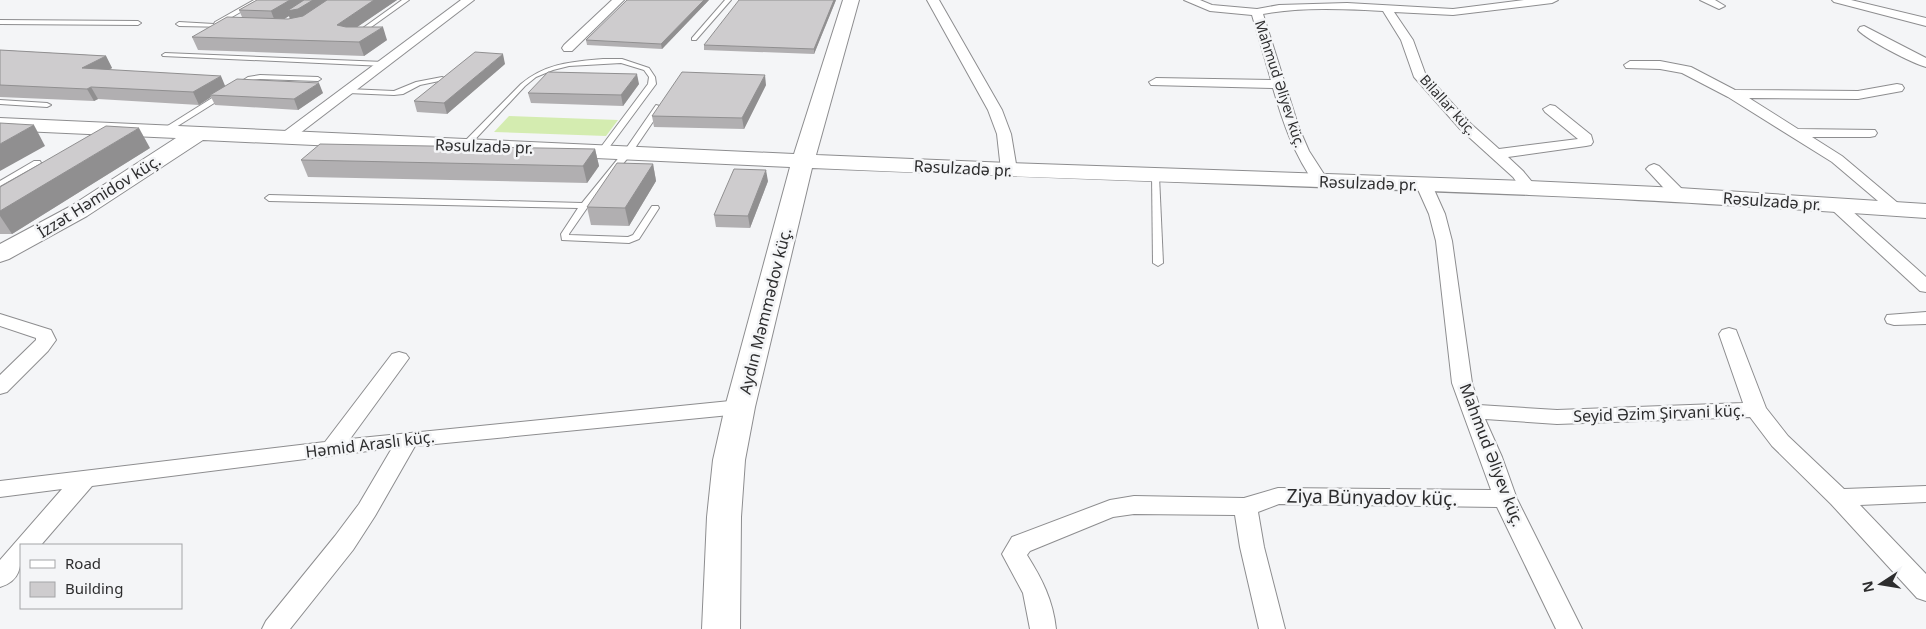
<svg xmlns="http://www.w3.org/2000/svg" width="1926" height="629" font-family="'Noto Sans',sans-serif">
	<rect width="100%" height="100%" fill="#f4f5f7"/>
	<path fill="#d4ecb0" d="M509,116l109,4 -12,16 -112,-4z"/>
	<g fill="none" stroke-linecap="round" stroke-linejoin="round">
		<g stroke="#8d8d8f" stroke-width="2">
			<g id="lane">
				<path d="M254,0h7l-41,24 8,1v2l-49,-1 -3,-2 3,-2 35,2 1,-2z"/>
				<path d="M402,0h7l-49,35h-4v-2z"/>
				<path d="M725,0h6l-35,40h-4v-2z"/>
				<path d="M0,20l138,1 3,2 -3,2 -138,-1z"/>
				<path d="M165,53l219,9 3,2 -3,2 -221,-10 -1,-1z"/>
				<path d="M603,59h19l27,9 6,9 1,7 -51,69h-6l-1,-2 50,-67 1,-7 -5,-7 -23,-7 -52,3 -16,4 -17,7 -11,9 -58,62h-6l-1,-2 61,-62c25,-21 50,-22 82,-25z"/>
				<path d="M260,75l58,2 3,2 -3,2 -58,-2 -8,1 -12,7 -6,-1 14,-9z"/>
				<path d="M442,77l2,1v2l-24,5 -17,9 -9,1 -46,-2 -4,-2 4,-2 46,2 22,-9z"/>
				<path d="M220,93l7,2 -62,39h-3l-4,-2z"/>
				<path d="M0,100l47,3 4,2 -4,2 -47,-3z"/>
				<path d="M656,105l7,2 -32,47 -44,54 -18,26v1l59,2 5,-2 19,-29h6l1,2 -20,31 -10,4 -67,-3 -1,-6 17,-26 -309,-7 -4,-3 4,-3 313,8 43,-53z"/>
				<path d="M34,161h6l1,2 -41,23v-5z"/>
				<path d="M1152,174h3l4,2 4,87 -5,3 -5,-3z"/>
			</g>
		</g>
		<g stroke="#8d8d8f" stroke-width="2">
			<g id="street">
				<path d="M461,0h13l-183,140h-10l-2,-3 2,-3z"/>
				<path d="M612,0h12l-52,51h-8l-2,-3 2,-3z"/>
				<path d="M927,0h12l63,110 9,24 6,36 -3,3h-10l-3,-3 -4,-36 -9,-24z"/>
				<path d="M1184,0h16l12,5 45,4 22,-4 68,-2 106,6 71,-9h34l-6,3 -99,12 -59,-3 19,28 12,33 45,50 29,26 79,-10 -33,-27 -2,-3 7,-4 5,1 36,29 2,7 -2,3 -5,1 -78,11 15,14 14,17 -2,3h-12l-10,-14 -53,-48 -46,-52 -13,-37 -18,-29c-40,-2 -81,-4 -120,3l36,114 10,23 20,31 -3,3h-10c-22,-30 -33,-62 -43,-97l-122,-3 -2,-3 7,-4 115,2 -19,-65 -42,-4z"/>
				<path d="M1700,0h15l10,6 -6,3z"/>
				<path d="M1832,0h19l75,18v8l-92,-24z"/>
				<path d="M1864,26l62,32v9c-14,-4 -59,-27 -68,-37l2,-3z"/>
				<path d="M1630,61h30l31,6 44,23 123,1 39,-7 5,1 2,3 -2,3 -44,8 -109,-1 49,31 77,1 2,3 -2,3 -5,1h-58l30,19 63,53 -2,3h-12l-59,-50 -104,-65 -46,-24 -22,-4 -34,-1 -2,-3z"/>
				<path d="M1654,164l5,2 26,26 2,3 -2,3h-12l-24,-26 -3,-3 3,-3z"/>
				<path d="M1424,180l6,2 2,3 13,29 7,27 20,142 7,22 78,5 186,-7 -24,-69 3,-4 7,-2 7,2 30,78 22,28 56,53 82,-3v16l-66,3 66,69v27l-9,-3 -86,-94 -59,-58 -22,-29 -193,7 -72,-5 17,38 15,42 65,130h-26l-59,-122 -218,-3 -21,8 6,35 21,82h-26l-19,-82 -5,-32 -101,-1 -21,3 -83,34 -3,4c15,24 26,45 29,74h-26l-7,-36 -21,-39 10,-17 98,-37 24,-4 110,2 34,-10 213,2 -39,-107 -16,-142 -7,-27 -13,-29 2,-3z"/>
				<path d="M1836,200l6,2 84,75v15l-6,-1 -90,-83 -2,-3 2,-3z"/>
				<path d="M1926,312v12l-32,1 -7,-2 -2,-4 2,-4z"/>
				<path d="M0,314l51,16 5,10 -8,11 -41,41 -7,2v-19l36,-35v-2l-36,-12z"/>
				<path d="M399,352l7,2 3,4 -59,81 390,-39 7,2 3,5 -3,5 -7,2 -325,32 -40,70 -22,34 -63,79h-28l4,-8 69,-85 24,-32 33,-56 -300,38 -51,59h-20c0,20 1,35 -21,42v-27l62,-71 -62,8v-16l325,-39 67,-88z"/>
			</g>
		</g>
		<g stroke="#8d8d8f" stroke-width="2">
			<path id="secondary" d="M843,0h16l-43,155 193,8 520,18 150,7 247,16v14c-132,-9 -265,-18 -397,-23 -239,-10 -478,-16 -717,-27l-57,239 -10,53 -4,57 -1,112h-38l5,-112 6,-57 12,-53 65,-240 -587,-27 -116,76 -78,43 -9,3v-18l71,-38 105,-68 -176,-8v-12l794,36z"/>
		</g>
		<use href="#lane" fill="#fff" fill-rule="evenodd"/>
		<use href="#street" fill="#fff" fill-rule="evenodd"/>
		<use href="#secondary" fill="#fff" fill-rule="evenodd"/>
	</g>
	<g fill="#b1afb1" fill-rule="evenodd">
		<path d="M257,0h140l-40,27 30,13 -23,16 -166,-6 -6,-13 50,-20 -3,-7zM289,16l1,3h-6z"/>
		<path d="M709,0l-47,49 -75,-4 -1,-5z"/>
		<path d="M836,0l-22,54 -110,-4v-5z"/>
		<path d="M0,50l106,6 6,12 -3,2 116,16 98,7 -25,17 -83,-5 -4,-8 -12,8 -101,-6 -4,2 -94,-4z"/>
		<path d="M505,64l-58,50 -30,-2 -3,-11z"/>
		<path d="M639,84l-16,22 -92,-3 -3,-10z"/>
		<path d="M766,85l-22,44 -90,-2 -2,-11z"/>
		<path d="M150,148l-138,86h-12v-47z"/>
		<path d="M595,149l4,17 -12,17 -279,-6 -7,-17z"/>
		<path d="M653,164l3,17 -27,45 -38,-1 -4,-18z"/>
		<path d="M768,181l-18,47 -34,-1 -2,-12z"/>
	</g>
	<g fill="#908f90">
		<path d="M290,0h47l-45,23 -3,-7 -13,8 -5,-13z"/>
		<path d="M374,0h23l-56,38 -4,-13z"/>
		<path d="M704,0h5l-47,49 -1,-5z"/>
		<path d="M834,0h2l-22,54v-5z"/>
		<path d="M383,27l4,13 -23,16 -5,-14z"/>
		<path d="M503,54l2,10 -58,50 -3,-11z"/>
		<path d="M106,56l6,12 -24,12 -6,-12z"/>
		<path d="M637,74l2,10 -16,22 -2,-11z"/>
		<path d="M765,75l1,10 -22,44 -2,-11z"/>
		<path d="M221,76l5,12 -16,7 1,2 -12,8 -6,-13z"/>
		<path d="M319,83l4,10 -25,17 -4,-11z"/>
		<path d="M91,87l7,12 -4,2 -7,-12z"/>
		<path d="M34,125l11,21 -45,25v-27z"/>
		<path d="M139,128l11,20 -138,86 -12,-18v-5z"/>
		<path d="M595,149l4,17 -12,17 -4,-17z"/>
		<path d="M653,164l3,17 -27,45 -4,-18z"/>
		<path d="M766,170l2,11 -18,47 -2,-12z"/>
	</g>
	<g fill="#ceccce" stroke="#908f90">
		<path d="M257,0h33l-19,11 -32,-1z"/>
		<path d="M304,0h9l-15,9 -11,2z"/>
		<path d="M327,0h47l-37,25 9,2h37l-24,15 -167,-5 35,-20 61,2 15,-3z"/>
		<path d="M627,0h77l-43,44 -75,-4z"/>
		<path d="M739,0h95l-20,49 -110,-4z"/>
		<path d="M0,50l106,6 -24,12 139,8 -28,16 -102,-5 -4,2 -87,-4z"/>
		<path d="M475,52l28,2 -59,49 -30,-2z"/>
		<path d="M548,72l89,2 -16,21 -93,-2z"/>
		<path d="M682,72l83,3 -23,43 -90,-2z"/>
		<path d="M237,79l82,4 -25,16 -84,-4z"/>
		<path d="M0,123l34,2 -34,19z"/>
		<path d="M106,126l33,2 -139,83v-24z"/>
		<path d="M320,144l275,5 -12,17 -282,-6z"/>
		<path d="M617,163l36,1 -28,44 -38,-1z"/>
		<path d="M734,169l32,1 -18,46 -34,-1z"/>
	</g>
	<g text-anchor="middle" stroke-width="5" stroke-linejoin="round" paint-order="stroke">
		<g font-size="14" fill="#2d2d2e" stroke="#f4f5f7">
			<text transform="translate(1280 84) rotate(72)" y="5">Mahmud Əliyev küç.</text>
			<text transform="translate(1448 105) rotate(48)" y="5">Bilallar küç.</text>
		</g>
		<g font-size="16" fill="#2d2d2e" stroke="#f4f5f7">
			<text transform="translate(484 146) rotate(2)" y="6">Rəsulzadə pr.</text>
			<text transform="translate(963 168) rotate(3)" y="6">Rəsulzadə pr.</text>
			<text transform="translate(1368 183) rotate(2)" y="6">Rəsulzadə pr.</text>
			<text transform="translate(99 196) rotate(-32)" y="6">İzzət Həmidov küç.</text>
			<text transform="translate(1772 201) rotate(4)" y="6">Rəsulzadə pr.</text>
			<text transform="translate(765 311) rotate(-76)" y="6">Aydın Məmmədov küç.</text>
			<text transform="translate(1659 413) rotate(-2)" y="6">Seyid Əzim Şirvani küç.</text>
			<text transform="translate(370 444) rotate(-7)" y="6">Həmid Araslı küç.</text>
			<text transform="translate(1492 455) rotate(69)" y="6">Mahmud Əliyev küç.</text>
		</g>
		<g font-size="19" fill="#2d2d2e" stroke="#f4f5f7">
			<text transform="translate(1372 497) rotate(1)" y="7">Ziya Bünyadov küç.</text>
		</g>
	</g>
	<rect x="20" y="544" width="162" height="65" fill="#f4f5f7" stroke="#a4a5a7"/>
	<rect x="30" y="560" width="25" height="8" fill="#ffffff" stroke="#a4a5a7"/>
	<text x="65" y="569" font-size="15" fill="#2d2d2e">Road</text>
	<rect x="30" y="582" width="25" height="15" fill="#ceccce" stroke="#a4a5a7"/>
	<text x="65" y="594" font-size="15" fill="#2d2d2e">Building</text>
	<g transform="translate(1881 584) rotate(258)" stroke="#f4f5f7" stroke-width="4" paint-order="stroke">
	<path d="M0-4L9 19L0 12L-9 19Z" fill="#2d2d2e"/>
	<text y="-8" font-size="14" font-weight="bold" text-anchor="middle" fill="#2d2d2e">N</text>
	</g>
</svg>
